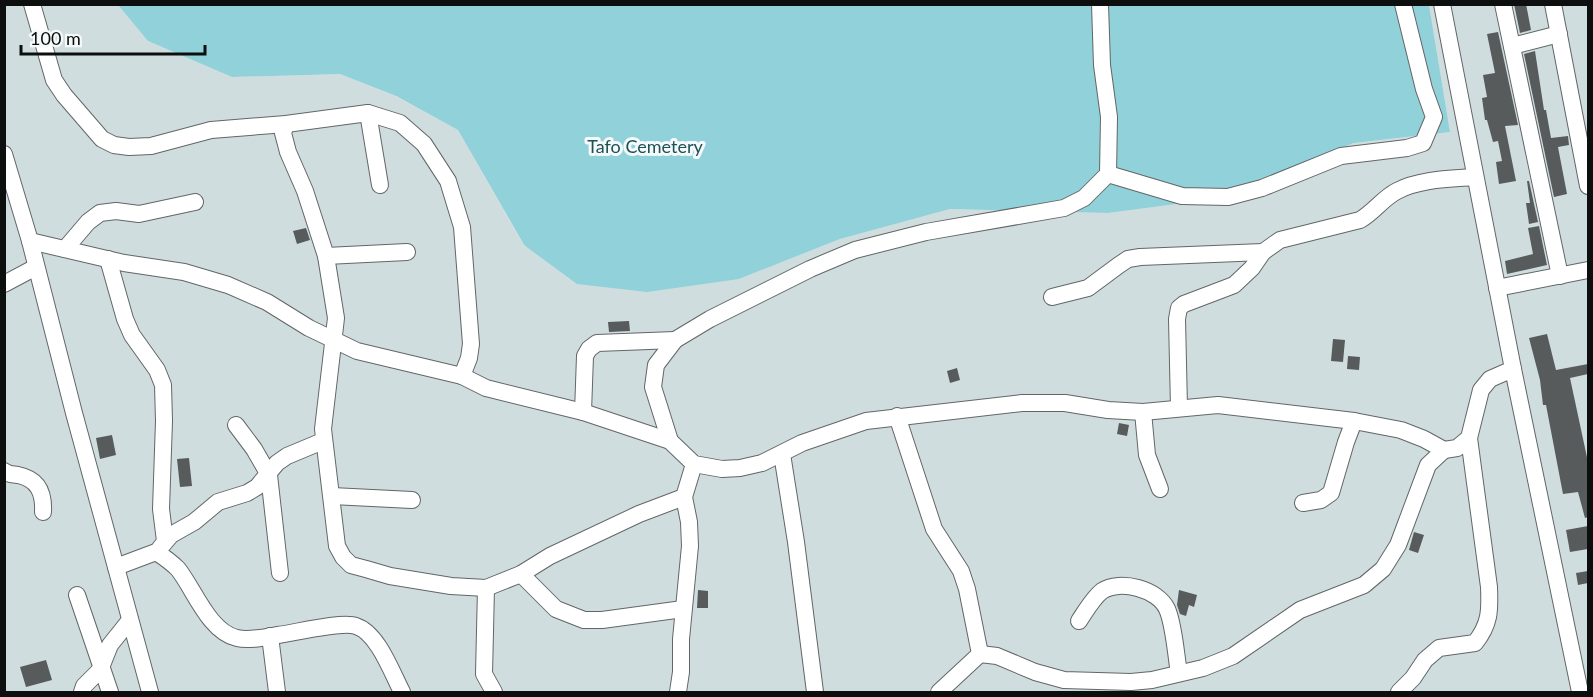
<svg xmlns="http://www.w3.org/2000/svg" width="1593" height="697" font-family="Lato,sans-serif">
	<rect width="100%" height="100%" fill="#e6ebec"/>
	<path fill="#d0dddf" d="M4,5h114l30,36 84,36 108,-3 55,22 63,34 66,116 215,33 101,-40 110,-30 158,4 99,-13 147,-57 96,-11 -21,-127h159v687h-1583z"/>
	<path fill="#91d1d9" d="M118,5h1311l21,127 -96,11 -147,57 -99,13 -158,-4 -110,30 -101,40 -92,13 -70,-8 -53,-39 -66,-115 -62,-34 -56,-22 -108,3 -84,-36z"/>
	<g fill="#575b5c">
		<path d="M1514,4h12l5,26 -11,3z"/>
		<path d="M1498,32l20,93 -13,1 11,55 -17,3 -3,-22 6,-1 -4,-20 -5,1 -6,-22h-2l-3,-22 5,-1 -4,-22 12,-2 -8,-39z"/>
		<path d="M1535,51l9,59h2l5,28 17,-2 1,9 -11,2 9,47 -13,3 -30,-143z"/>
		<path d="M1527,181h2l9,41 -9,2 -3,-21h4z"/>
		<path d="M1539,226l8,39 -40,9 -2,-13 28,-7 -5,-26z"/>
		<path d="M306,228l4,12 -13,4 -4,-13z"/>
		<path d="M629,321l1,10 -21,1 -1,-10z"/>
		<path d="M1547,334l9,36 32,-6v10l-18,4 18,84v55l-3,1 -7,-26 -15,2 -17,-89h-3l-3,-25 -11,-42z"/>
		<path d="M1333,339l12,1 -2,22 -12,-1z"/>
		<path d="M1348,356l12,1 -1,13 -12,-1z"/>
		<path d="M957,368l3,12 -10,3 -3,-12z"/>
		<path d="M1119,423l10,2 -2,11 -10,-2z"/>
		<path d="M112,435l4,20 -16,4 -4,-21z"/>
		<path d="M189,458l3,28 -12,1 -3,-28z"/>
		<path d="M1588,526v23l-18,3 -4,-22z"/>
		<path d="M1414,532l10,3 -6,18 -9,-3z"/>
		<path d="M1588,571v12l-10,2 -2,-12z"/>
		<path d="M698,590l10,1v17h-11z"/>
		<path d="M1179,590l18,5 -3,12 -5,-2 -3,11 -6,-2 -3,-9z"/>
		<path d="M46,660l6,20 -26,7 -6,-20z"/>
	</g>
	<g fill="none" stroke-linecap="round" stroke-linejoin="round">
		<g stroke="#626667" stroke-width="18">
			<g id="minor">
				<path d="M32,4l22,76 10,15 38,44 12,6 15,2 22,-1 60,-16 75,-6 82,-11 32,10 24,21 24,37 14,46 9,117 -2,14 -7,18"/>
				<path d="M1442,4l71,365 67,323"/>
				<path d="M1503,4l57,272"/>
				<path d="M1553,4l35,182"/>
				<path d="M1512,46l47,-12"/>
				<path d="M368,113l12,72"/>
				<path d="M286,124l-3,9 5,19 17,39 21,65 10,62 -13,111 14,117 6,11 8,8 15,4 24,7 61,10 35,2 35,-14 29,-18 89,-42 45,-17"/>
				<path d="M4,154l26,87 44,172 76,279"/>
				<path d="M1108,174l74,22 46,1 34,-9 79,-32 66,-8 16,-5 11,-26 -10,-28 -21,-85"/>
				<path d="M30,241l94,22 60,9 44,13 39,17 42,26 48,23 105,25 24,12 97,24 87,29 24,23 28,5 18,-1 22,-5 40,-20 64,-22 156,-18h43l43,7 35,2 75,-7 136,16 47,9 23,9 20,11 13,-2 12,-10 12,-48 9,-11 23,-10"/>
				<path d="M65,249l23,-27 12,-9 16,-2 23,3 56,-12"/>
				<path d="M326,256l81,-4"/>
				<path d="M108,259l17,60 7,16 25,35 6,15 1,36 -3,88 4,32"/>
				<path d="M4,284l32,-17"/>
				<path d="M1497,288l91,-18"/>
				<path d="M1052,297l36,-9 31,-23 9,-6 12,-2 123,-5"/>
				<path d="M1179,408l-2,-89 2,-11 5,-4 50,-19 18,-17 11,-16 17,-12 80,-20c14,-8 23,-22 37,-29 23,-12 53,-12 78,-14"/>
				<path d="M583,412l2,-56 4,-7 8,-6 78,-3"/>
				<path d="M1143,412l4,43 13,34"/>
				<path d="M897,416l37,113 27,42 6,18 13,65"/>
				<path d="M236,425l18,24 15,26 11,98"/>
				<path d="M670,441l-17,-54 3,-22 19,-25 35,-21 100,-50 45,-19 71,-18 138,-24 20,-10 24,-24 1,-57 -7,-52 -2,-61"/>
				<path d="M782,454l14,88 19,150"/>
				<path d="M4,471c5,4 8,3 14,4 20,4 26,18 25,37"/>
				<path d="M332,496l80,4"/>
				<path d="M1303,503l18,-3 10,-7 15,-51 8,-21"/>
				<path d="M160,548l11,-13 23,-13 24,-20 29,-9 10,-6 20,-24 10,-7 36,-15"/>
				<path d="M116,567l40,-15c8,5 16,11 22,17 16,20 31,63 59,69 12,3 29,-1 41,-3 16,-2 64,-14 78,-9 22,7 36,47 46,66"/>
				<path d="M521,574l35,35 28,11h18l81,-11"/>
				<path d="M486,588l-2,86 10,18"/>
				<path d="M77,595l33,97"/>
				<path d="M1079,621c6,-9 14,-23 23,-30 18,-12 56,-2 65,18 7,15 9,47 12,64"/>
				<path d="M270,636l7,56"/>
				<path d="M980,654l17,2 38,16 29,8 67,2 21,-2 51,-12 30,-12 67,-46 64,-25 19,-16 15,-24 30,-80 16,-15"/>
				<path d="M82,692l2,-6 16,-16 10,-25 20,-25"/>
				<path d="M678,692l3,-20v-33l9,-93 -1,-24 -5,-25 10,-33"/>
				<path d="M939,692l41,-38"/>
				<path d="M1399,692l14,-14 12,-18 14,-12 36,-5c15,-19 15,-32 14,-56l-20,-149"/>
			</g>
		</g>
		<use href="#minor" stroke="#fff" stroke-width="16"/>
	</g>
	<g text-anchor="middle" stroke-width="6" stroke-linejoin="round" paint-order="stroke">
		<g font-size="18" fill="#1f5056" stroke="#f4f9f9">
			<text x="645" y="153">Tafo Cemetery</text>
		</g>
	</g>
	<rect width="1593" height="697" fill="none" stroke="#0d0e0e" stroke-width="12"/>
	<path d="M21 45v9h184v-9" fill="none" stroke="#0d0e0e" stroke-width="3"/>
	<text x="30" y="45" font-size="18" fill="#0d0e0e" stroke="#f4f9f9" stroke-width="4.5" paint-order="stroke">100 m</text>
</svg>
